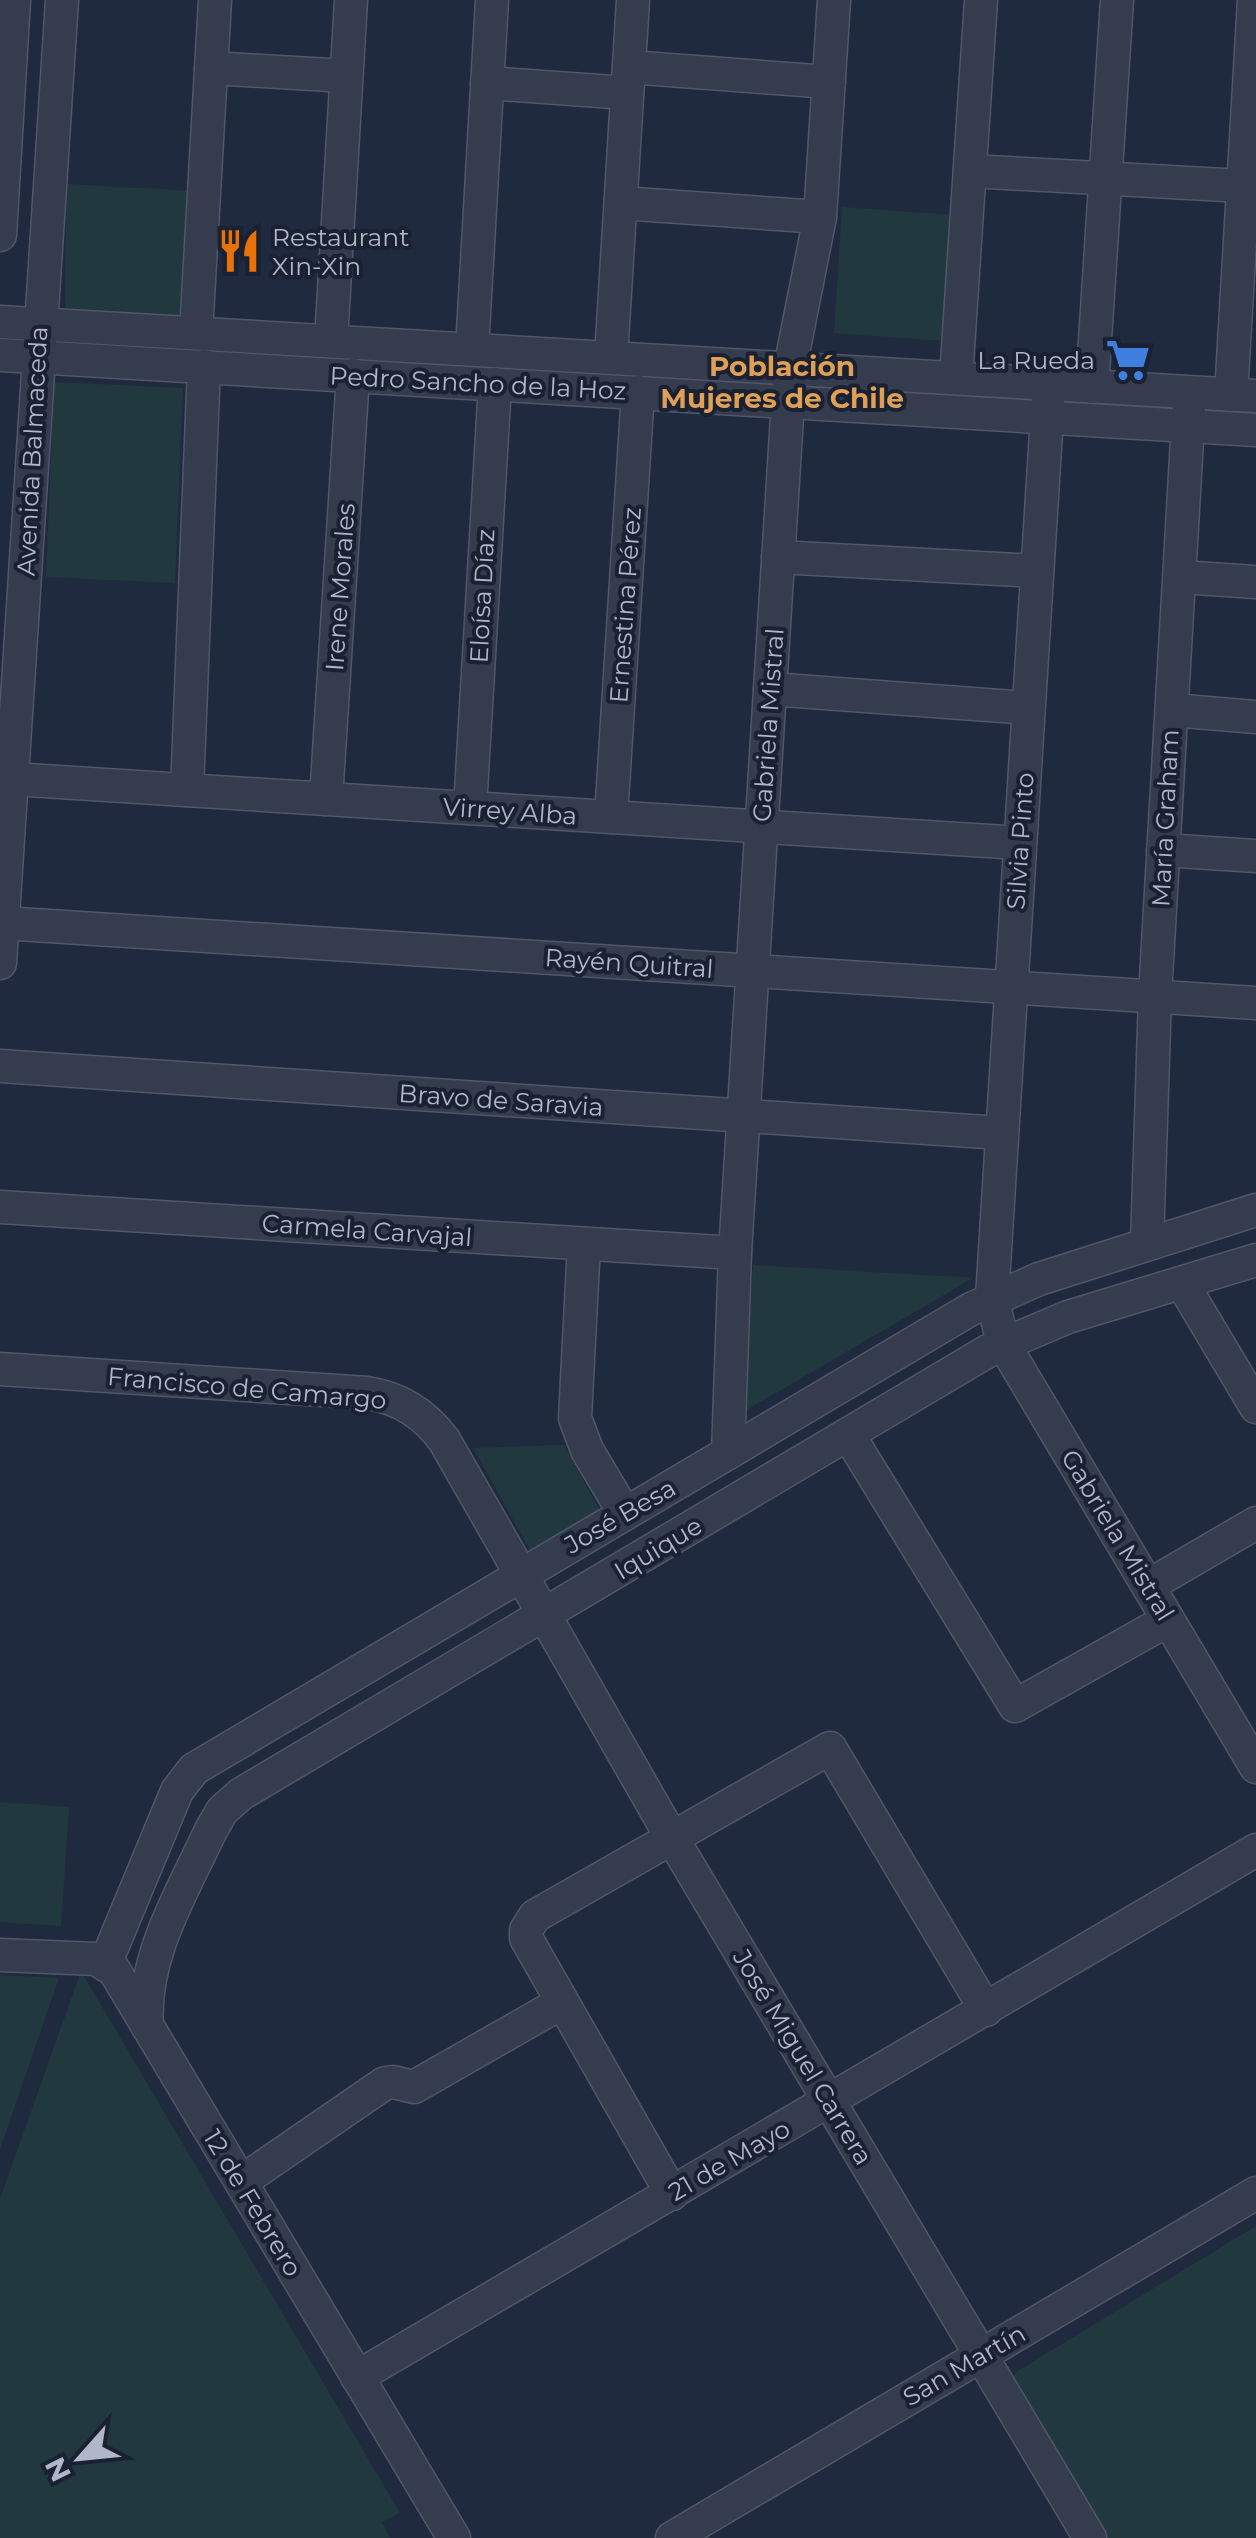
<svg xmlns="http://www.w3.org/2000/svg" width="1256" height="2538" font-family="Montserrat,sans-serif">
	<rect width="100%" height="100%" fill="#202a3e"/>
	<g fill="#22383f">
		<path d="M66,184l125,7 -8,127 -118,-6z"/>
		<path d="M842,207l112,8 -9,126 -111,-8z"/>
		<path d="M54,382l129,6 -8,195 -129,-6z"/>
		<path d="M753,1265l220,13 -230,134z"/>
		<path d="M564,1445l37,68 -70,39 -58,-104z"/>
		<path d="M0,1802l69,5 -8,119 -61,-4z"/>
		<path d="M81,1971l319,542 -18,9 8,16h-390v-339z"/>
		<path d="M0,1975l59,3 -59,171z"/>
		<path d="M1256,2226v312h-156l-88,-157 4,-9z"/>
	</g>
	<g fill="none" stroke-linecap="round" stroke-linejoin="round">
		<g stroke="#4f5768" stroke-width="35">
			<g id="minor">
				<path d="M629,67l200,15"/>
				<path d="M211,68l135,8"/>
				<path d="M487,83l140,10"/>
				<path d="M970,171l273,15"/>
				<path d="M621,203l199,14"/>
				<path d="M0,235l14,-235"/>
				<path d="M0,322l1256,74"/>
				<path d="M196,333l19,-333"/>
				<path d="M331,341l20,-341"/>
				<path d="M472,349l20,-349"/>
				<path d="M0,355l1256,75"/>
				<path d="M611,357l22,-357"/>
				<path d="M956,378l25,-378"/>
				<path d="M1049,384l-57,914 11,45 253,424"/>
				<path d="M1092,387l25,-387"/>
				<path d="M1231,395l23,-395"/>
				<path d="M778,557l259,14"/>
				<path d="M1180,577l76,5"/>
				<path d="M770,689l258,19"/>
				<path d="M1172,710l84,7"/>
				<path d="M0,782l12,-3 1008,64"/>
				<path d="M187,790l17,-424"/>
				<path d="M326,799l27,-424"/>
				<path d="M470,808l25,-424"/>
				<path d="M611,817l27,-425"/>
				<path d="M1163,850l93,6"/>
				<path d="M2,923l1254,80"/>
				<path d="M0,963l62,-963"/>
				<path d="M0,1066l1001,67"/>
				<path d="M0,1207l735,46"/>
				<path d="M584,1244l-9,174 12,32 38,64"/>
				<path d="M1147,1244l8,-248 34,-591"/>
				<path d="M1182,1283l74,124"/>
				<path d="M0,1369l367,24c33,5 57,20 77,47l228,398 418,700"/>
				<path d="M848,1434l167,272 153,-86"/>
				<path d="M728,1453l7,-200 55,-885 30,-151 14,-217"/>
				<path d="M1148,1586l108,-63"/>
				<path d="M0,1955l96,4 18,11 340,568"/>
				<path d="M106,1962l71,-171 17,-22 777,-460 68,-30 217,-69"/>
				<path d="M147,2025c-5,-69 36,-134 64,-195l11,-19 19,-17 747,-443 80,-34 188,-57"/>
				<path d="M241,2182l144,-99 8,-1 21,5 147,-84"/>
				<path d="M672,2194l-146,-256v-8l9,-14 295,-168 156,262"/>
				<path d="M357,2377l899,-527"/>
				<path d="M672,2538l584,-345"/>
			</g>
		</g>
		<use href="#minor" stroke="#343c4e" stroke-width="32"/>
	</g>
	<defs>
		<g id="restaurant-bare" transform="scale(3.45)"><path d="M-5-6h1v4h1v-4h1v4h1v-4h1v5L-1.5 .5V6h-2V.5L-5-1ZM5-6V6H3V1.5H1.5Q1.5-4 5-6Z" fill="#e8710a" stroke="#192132" stroke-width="2.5" paint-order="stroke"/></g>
		<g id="supermarket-bare" transform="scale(3.45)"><path d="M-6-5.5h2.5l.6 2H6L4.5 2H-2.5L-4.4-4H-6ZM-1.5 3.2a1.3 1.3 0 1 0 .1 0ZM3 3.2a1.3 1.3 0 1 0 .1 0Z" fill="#3f7fe0" stroke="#192132" stroke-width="2.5" paint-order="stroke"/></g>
	</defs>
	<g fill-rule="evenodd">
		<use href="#restaurant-bare" x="239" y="251"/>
		<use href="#supermarket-bare" x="1128" y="360"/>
	</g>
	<g text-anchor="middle" stroke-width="8" stroke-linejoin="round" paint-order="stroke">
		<g font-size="25" fill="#afb7c9" stroke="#192132" text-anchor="start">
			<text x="272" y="246">Restaurant<tspan x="272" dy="29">Xin-Xin</tspan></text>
			<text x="1095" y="369" text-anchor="end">La Rueda</text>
		</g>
		<g font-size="25" fill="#afb7c9" stroke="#192132">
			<text transform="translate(478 383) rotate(3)" y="9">Pedro Sancho de la Hoz</text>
			<text transform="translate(32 451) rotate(-87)" y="9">Avenida Balmaceda</text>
			<text transform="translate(340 587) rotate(-86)" y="9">Irene Morales</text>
			<text transform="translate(482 596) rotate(-87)" y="9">Eloísa Díaz</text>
			<text transform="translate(625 605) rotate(-86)" y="9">Ernestina Pérez</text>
			<text transform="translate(768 725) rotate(-86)" y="9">Gabriela Mistral</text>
			<text transform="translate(510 811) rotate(4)" y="9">Virrey Alba</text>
			<text transform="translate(1165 818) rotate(-87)" y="9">María Graham</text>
			<text transform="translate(1020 841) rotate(-86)" y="9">Silvia Pinto</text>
			<text transform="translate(629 963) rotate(4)" y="9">Rayén Quitral</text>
			<text transform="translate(501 1100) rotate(4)" y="9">Bravo de Saravia</text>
			<text transform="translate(367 1230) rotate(4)" y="9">Carmela Carvajal</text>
			<text transform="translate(247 1388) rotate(5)" y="9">Francisco de Camargo</text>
			<text transform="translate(620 1516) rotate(-30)" y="9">José Besa</text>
			<text transform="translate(1118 1535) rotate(59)" y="9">Gabriela Mistral</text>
			<text transform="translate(658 1548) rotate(-31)" y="9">Iquique</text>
			<text transform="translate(803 2057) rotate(59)" y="9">José Miguel Carrera</text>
			<text transform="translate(729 2160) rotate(-30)" y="9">21 de Mayo</text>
			<text transform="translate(253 2203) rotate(59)" y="9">12 de Febrero</text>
			<text transform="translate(964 2365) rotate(-30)" y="9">San Martín</text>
		</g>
		<g font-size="28" font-weight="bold" fill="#df9f54" stroke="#192132">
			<text x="782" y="376">Población<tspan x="782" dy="32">Mujeres de Chile</tspan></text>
		</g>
	</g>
	<g transform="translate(80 2458) rotate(243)" stroke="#192132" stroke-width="8" paint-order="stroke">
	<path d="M0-8L18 38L0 25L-18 38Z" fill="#afb7c9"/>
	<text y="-15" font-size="28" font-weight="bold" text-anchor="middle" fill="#afb7c9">N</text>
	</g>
</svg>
